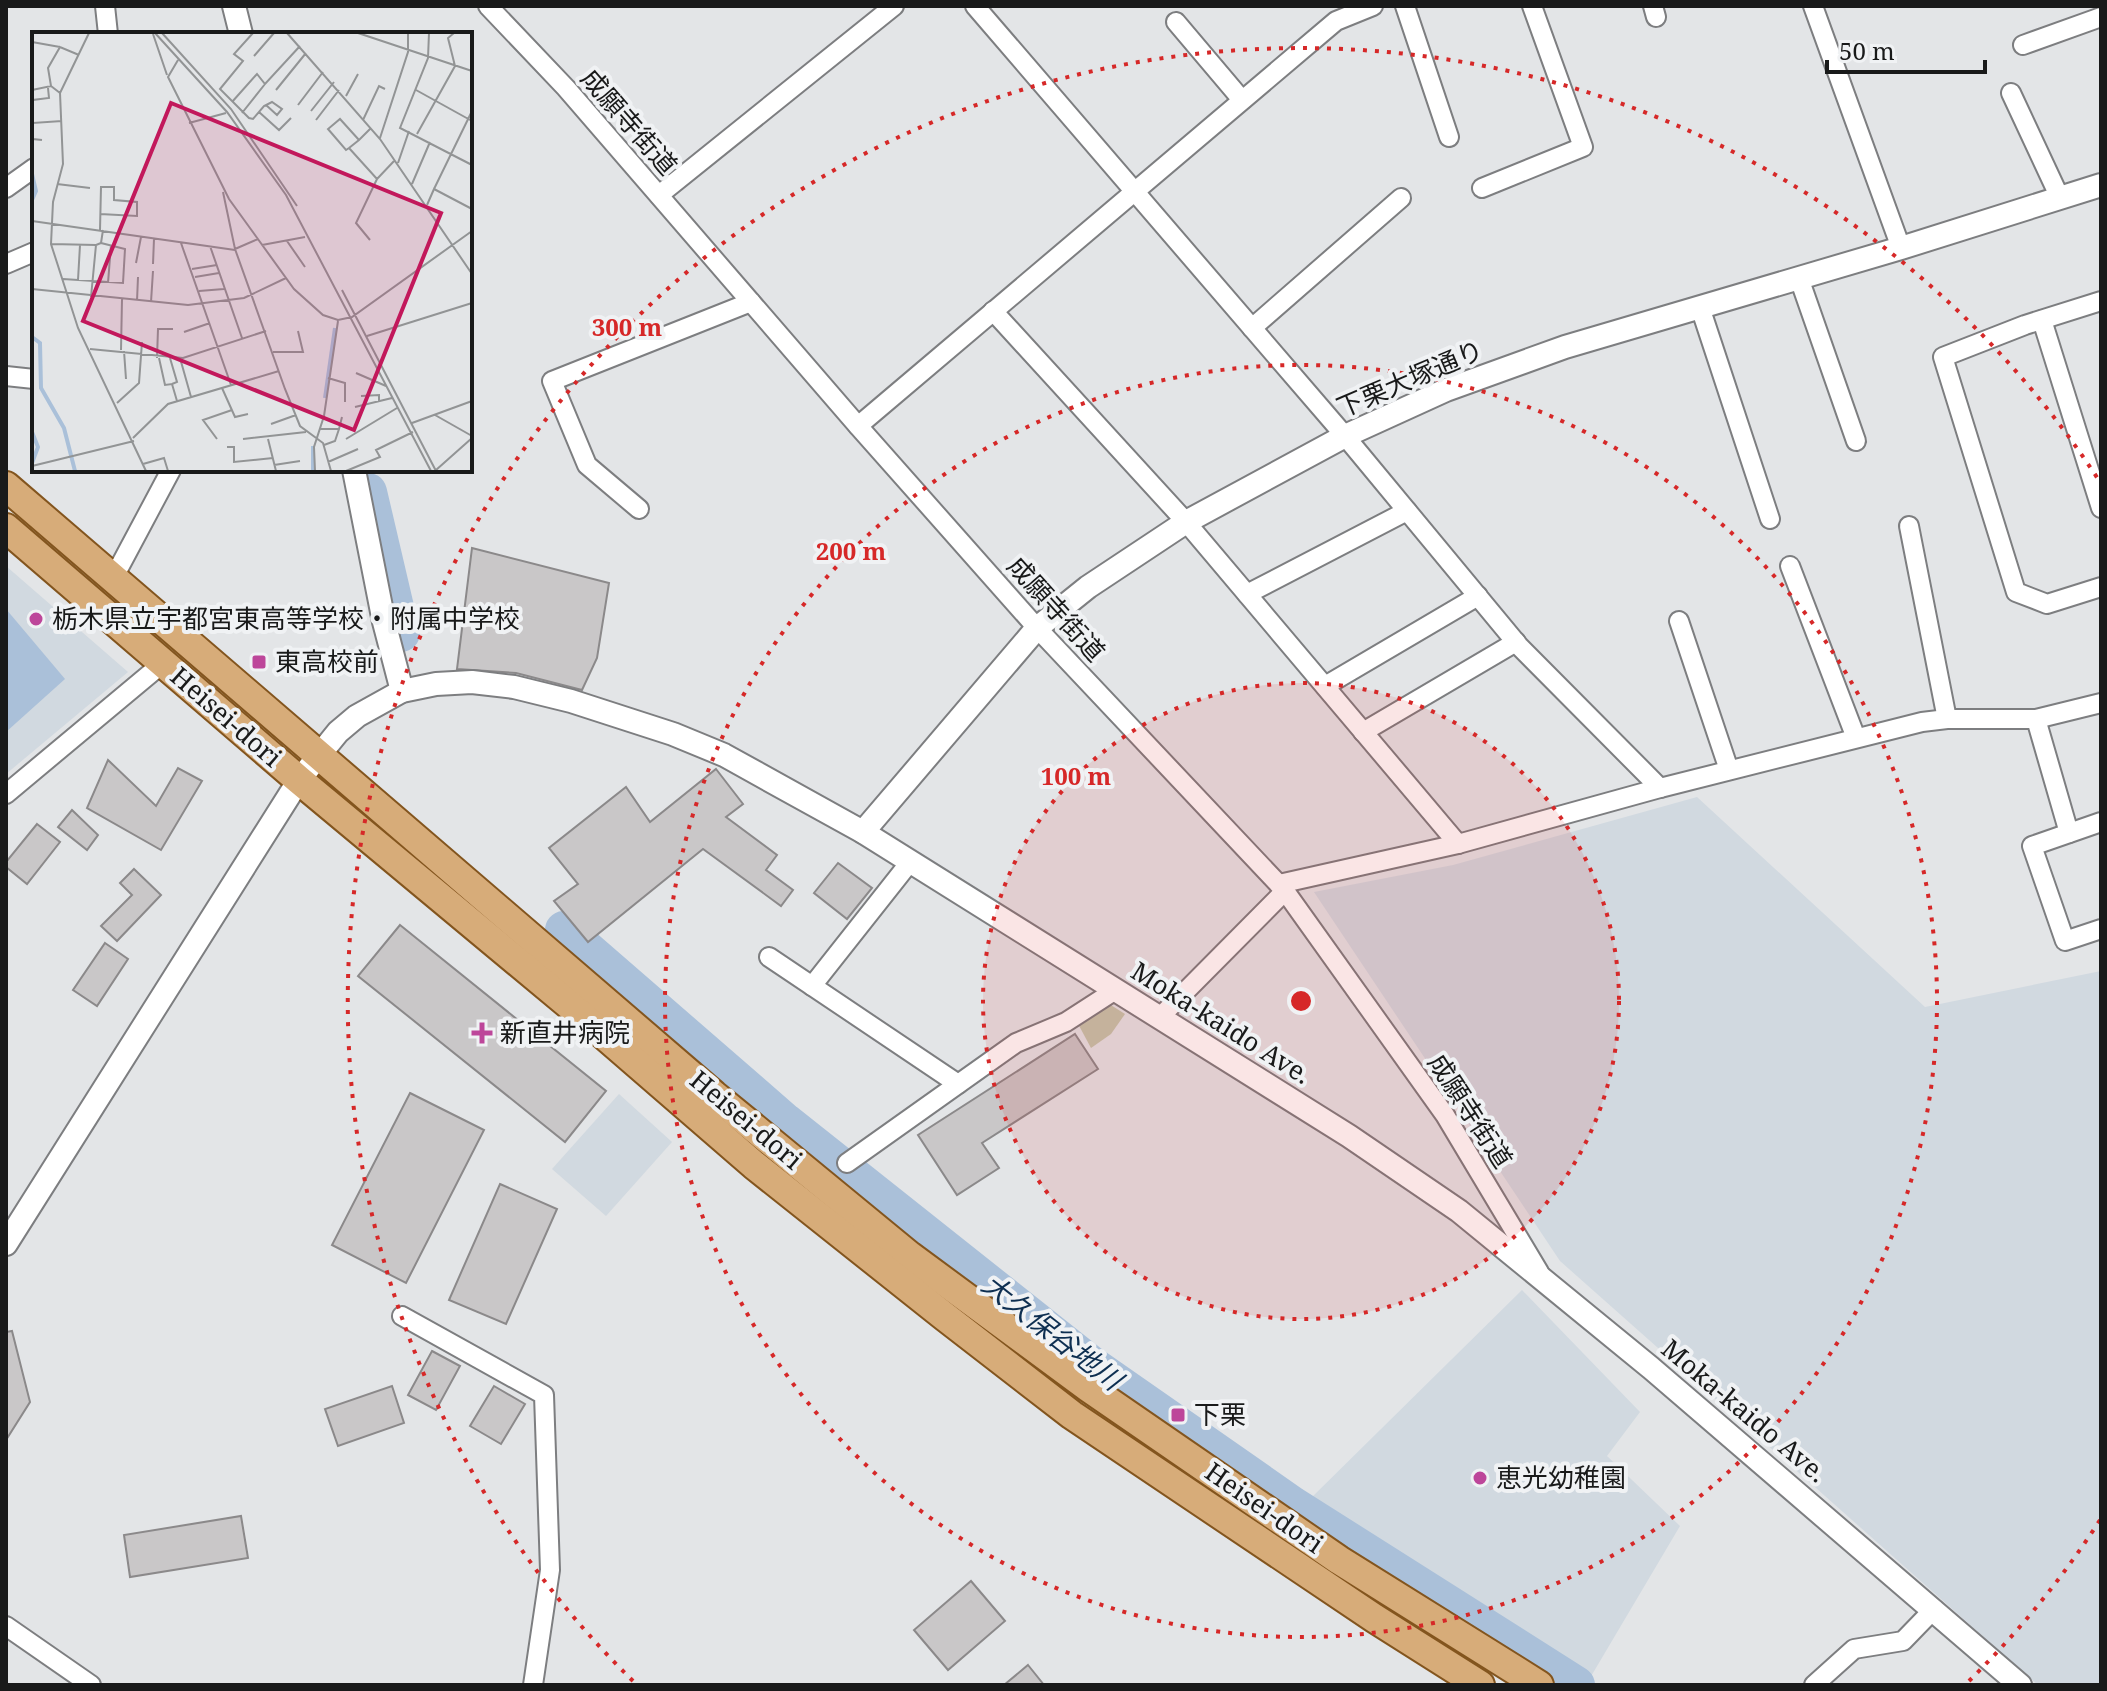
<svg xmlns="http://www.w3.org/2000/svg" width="2107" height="1691" font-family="'Noto Serif','Noto Sans JP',serif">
	<rect width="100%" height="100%" fill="#e3e5e7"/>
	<g fill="#d1d9e0">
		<path d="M6,566l122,106 -122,102z"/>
		<path d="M1697,797l228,210 176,-36v714h-63l-478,-424 -246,-369 139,-27z"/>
		<path d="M619,1094l53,48 -66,74 -54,-47z"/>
		<path d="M1522,1290l118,122 -33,44 73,70 -90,152 -280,-179z"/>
	</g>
	<path fill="#c3c5ac" d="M1106,1002l19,12 -14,20 -20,14 -15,-28z"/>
	<path fill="#aac0d9" d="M6,609l59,70 -59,53z"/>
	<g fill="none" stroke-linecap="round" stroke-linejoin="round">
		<g stroke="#aac0d9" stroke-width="38">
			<path d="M368,492l33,141"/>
			<path d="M564,930l221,192 305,242 202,141 284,180"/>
		</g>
	</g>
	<g fill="#c9c7c8" stroke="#8b898a" stroke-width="2">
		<path d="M472,548l137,35 -12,75 -15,32 -66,-17 -59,-4z"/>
		<path d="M108,760l48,46 22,-38 24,13 -41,69 -74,-42z"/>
		<path d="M716,769l27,35 -17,13 51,38 -11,15 27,20 -12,16 -78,-57 -115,93 -34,-41 24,-17 -29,-36 77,-61 24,35z"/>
		<path d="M72,810l26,25 -11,15 -29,-23z"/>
		<path d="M37,824l23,18 -33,42 -21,-17v-5z"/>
		<path d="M838,863l34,25 -25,31 -33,-26z"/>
		<path d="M134,869l27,26 -44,46 -16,-15 31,-31 -12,-12z"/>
		<path d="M400,925l206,166 -41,51 -207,-166z"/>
		<path d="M105,943l23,16 -31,47 -24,-16z"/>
		<path d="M1075,1034l23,35 -116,74 17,25 -42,27 -39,-60z"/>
		<path d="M410,1093l74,37 -78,153 -74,-38z"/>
		<path d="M500,1184l57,25 -51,115 -57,-24z"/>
		<path d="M12,1331l18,71 -24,38v-108z"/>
		<path d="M432,1351l28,15 -24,44 -28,-15z"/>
		<path d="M392,1386l12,37 -66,23 -13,-37z"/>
		<path d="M494,1386l31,18 -24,40 -31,-18z"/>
		<path d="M241,1516l7,42 -118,19 -6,-42z"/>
		<path d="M971,1581l34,40 -57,49 -34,-40z"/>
		<path d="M1028,1665l16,20h-40z"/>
	</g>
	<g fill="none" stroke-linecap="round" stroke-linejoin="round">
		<g stroke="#7d7e80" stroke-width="22">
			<g id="minor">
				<path d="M105,6l3,28"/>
				<path d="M488,6l78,82 292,338 179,202 248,263 160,224 94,157"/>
				<path d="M975,6l370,430 174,210 141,142"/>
				<path d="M1405,6l44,131"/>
				<path d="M1653,6l3,11"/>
				<path d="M1813,6l88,242"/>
				<path d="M1176,22l66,78"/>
				<path d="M2023,45l78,-28"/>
				<path d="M2011,93l49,105"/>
				<path d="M6,188l28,-20"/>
				<path d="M1482,188l101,-41 -51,-141"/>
				<path d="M659,195l235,-189"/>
				<path d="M6,264l28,-12"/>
				<path d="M1799,278l57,163"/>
				<path d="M2101,301l-76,24 -82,32 73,235 31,12 54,-17"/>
				<path d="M1700,307l70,212"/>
				<path d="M993,311l193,211 272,322"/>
				<path d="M2042,320l59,188"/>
				<path d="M1252,328l149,-130"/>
				<path d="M6,376l28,3"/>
				<path d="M858,426l478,-405 37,-15"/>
				<path d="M639,509l-52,-44 -35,-84 199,-79"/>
				<path d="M1909,526l38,193"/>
				<path d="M1790,566l66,172"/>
				<path d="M114,577l57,-107"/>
				<path d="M1247,594l160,-83"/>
				<path d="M1679,621l50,149"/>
				<path d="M1325,686l153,-90"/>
				<path d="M2036,719l33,114"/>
				<path d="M1363,732l153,-90"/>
				<path d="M6,794l157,-131"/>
				<path d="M2101,822l-69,24 33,95 36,-12"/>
				<path d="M1279,884l179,-40 202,-56 262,-66 25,-3h89l65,-16"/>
				<path d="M769,957l189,127"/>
				<path d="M812,986l98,-124"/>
				<path d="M1159,1018l126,-127"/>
				<path d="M847,1163l169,-120 50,-21 48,-31"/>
				<path d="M402,1316l142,79 6,175 -17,115"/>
				<path d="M6,1626l85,59"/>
				<path d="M1814,1685l40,-36 49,-8 31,-32"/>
			</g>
		</g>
		<g stroke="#7d7e80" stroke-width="26">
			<g id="tertiary">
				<path d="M234,6l7,28"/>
				<path d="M354,470l30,152 18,69"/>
				<path d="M863,832l174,-204 51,-41 98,-65 159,-86 101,-46 119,-43 336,-99 200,-63"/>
				<path d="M6,1244l293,-464 39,-48 19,-16 45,-25 34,-7 36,-2 42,5 57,14 102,33 51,21 139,77 486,304 110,75 192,157 369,317"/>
			</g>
		</g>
		<g stroke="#83551e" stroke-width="32">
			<g id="primary">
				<path d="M6,486l708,609 196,161 179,132 250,172 200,125"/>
				<path d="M6,528l293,252 268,223 187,162 190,151 128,99 302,203 106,67"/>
			</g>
		</g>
		<use href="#minor" stroke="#fff" stroke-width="18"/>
		<use href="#tertiary" stroke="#fff" stroke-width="22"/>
		<use href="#primary" stroke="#d7ac79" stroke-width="28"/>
	</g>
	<circle cx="1301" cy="1001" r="318" fill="#d62828" fill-opacity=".12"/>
	<g fill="none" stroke="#d62828" stroke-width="4" stroke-dasharray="4 8">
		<circle cx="1301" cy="1001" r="318"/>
		<circle cx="1301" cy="1001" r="636"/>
		<path d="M2100 1520A953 953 0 0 1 1969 1681M633 1681A953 953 0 1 1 2100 482"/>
	</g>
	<g fill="#bd469a" stroke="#f0f2f4" stroke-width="3">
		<circle cx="36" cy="619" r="8"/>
		<rect x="251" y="654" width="16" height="16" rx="4"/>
		<path d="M478 1021h8v8h8v8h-8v8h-8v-8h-8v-8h8z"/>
		<rect x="1170" y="1407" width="16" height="16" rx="4"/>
		<circle cx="1480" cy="1478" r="8"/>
	</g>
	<g text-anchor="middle" stroke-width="8" stroke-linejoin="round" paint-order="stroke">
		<g font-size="26" fill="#191a1a" stroke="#f0f2f4">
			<text transform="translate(629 122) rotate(49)" y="9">成願寺街道</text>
			<text transform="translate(1410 379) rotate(-23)" y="9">下栗大塚通り</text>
			<text transform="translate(1056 609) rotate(48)" y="9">成願寺街道</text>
			<text transform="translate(226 717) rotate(41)" y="9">Heisei-dori</text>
			<text transform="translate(1221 1023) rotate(32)" y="9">Moka-kaido Ave.</text>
			<text transform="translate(1470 1111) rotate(57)" y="9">成願寺街道</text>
			<text transform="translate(746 1120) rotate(40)" y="9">Heisei-dori</text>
			<text transform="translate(1744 1411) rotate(40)" y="9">Moka-kaido Ave.</text>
			<text transform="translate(1264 1508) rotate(35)" y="9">Heisei-dori</text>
		</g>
		<g font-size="26" fill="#191a1a" stroke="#f0f2f4" text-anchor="start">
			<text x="52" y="628">栃木県立宇都宮東高等学校・附属中学校</text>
			<text x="275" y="671">東高校前</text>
			<text x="500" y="1042">新直井病院</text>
			<text x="1194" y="1424">下栗</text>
			<text x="1496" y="1487">恵光幼稚園</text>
		</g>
		<g font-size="28" font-style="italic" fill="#0e2f51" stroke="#f0f2f4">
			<text transform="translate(1052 1332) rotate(38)" y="10">大久保谷地川</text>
		</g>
	</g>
	<g transform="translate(32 32)">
		<rect width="440" height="440" fill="#e3e5e7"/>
		<path fill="none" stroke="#aac0d9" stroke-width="4" d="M0,142l4,17 -4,9M0,305l8,6 1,45 23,40 11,43M293,366l10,-70M0,400l6,15 -6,16M281,439v-25"/>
		<path fill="none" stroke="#929495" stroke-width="2" d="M57,1l-29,60 3,71 -10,38 -2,42 27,84 68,143M123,1l72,79 59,83 145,276M130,1l69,76 66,97M221,1l-19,21 9,7 -23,28 29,29 4,1 11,-13 8,-4 10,7 -5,6 -11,-10M255,1l93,106 92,135M326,1l114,38M397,1l-1,25 -28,70 72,37M121,2l14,41M0,10l28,5M222,24l20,-23M146,28l-10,17 61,122 65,90 29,26 15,5 14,-3 120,-86M19,54l-3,-18 12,-21 19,8M16,56l1,10 -16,2v23l29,-2M0,58l19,-4 9,7M244,58l30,-37M384,58l56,31M314,64l12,-22M200,70l25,-28 8,10 35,-38M266,73l25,-33M279,79l23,-29M227,80l20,18 12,-12M210,81l23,-29M284,88l23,-30M331,88l16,-34 6,3M1,91v16l9,1M157,91l37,-10M385,102l38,-68 -7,-28 6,-5M348,106l28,-86v-19M327,108l-19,-21 -12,10 18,21 3,-2 10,-8 11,-11M317,116l28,31 18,-19M366,131l11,-32M25,152l33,4M380,152l18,-42M402,157l38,-78M191,160l12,57 50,140 15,37 23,17 8,28M395,173l7,-16 38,20M0,189l203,29M68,198l1,-43h13v13l23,2v14l-37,-2M338,208l-14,-17 21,-44M255,209l18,26M149,211l50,142M19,212l45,1M230,213l43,-8M178,214l32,92M203,217l23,-10M104,231l5,-26M121,232l1,-25M160,237l25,-4M163,245l24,-4M31,247l60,4 2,-34 -24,-6M46,248l2,-35M76,251l3,-38M0,257l156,16 56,-7 42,-20M310,258l94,181M167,259l25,-2M59,265l5,-52 5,-2 2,-13M105,269l1,-24M119,270l2,-31M152,300l26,-9M335,304l105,-33M58,317l93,9 83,-27M89,318l1,-51M92,319l2,28M241,320h30l-5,-21M125,326l1,-29h15M127,326l6,27 7,-1 5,17M138,326l7,24 -5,2M148,326l11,39M324,341l30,13M296,346l17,5v19M190,356l13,29 13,-3M329,364l18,-1v6M85,371l22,-20 3,-41M323,375l37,-9M403,383l37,21M380,391l60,-22M239,392l25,-9M288,397h19l3,-12M101,406l35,-34 111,-33M185,407l-14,-19 29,-10M211,407l63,-7M236,407l8,32M314,407l51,-31M292,413l11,-4 4,-12M195,415h7v15l39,-4M296,430l30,-13M111,432l21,-6 4,13M242,433l26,-4M0,434l102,-25M404,438l36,-32M283,439l-1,-24 10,-31 14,-95M314,439l34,-14 -4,-7 37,-18"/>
		<path fill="#c2185b" fill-opacity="0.15" stroke="#c2185b" stroke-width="4" d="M139,71l270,110 -87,217 -271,-109z"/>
		<rect width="440" height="440" fill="none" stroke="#191a1a" stroke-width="4"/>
	</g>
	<circle cx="1301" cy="1001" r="12" fill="#d62828" stroke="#f0f2f4" stroke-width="4"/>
	<g font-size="24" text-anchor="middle" font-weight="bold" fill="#d62828" stroke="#f0f2f4" stroke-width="8" stroke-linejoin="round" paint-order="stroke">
		<text x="627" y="336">300 m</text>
		<text x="851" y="560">200 m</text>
		<text x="1076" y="785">100 m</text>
	</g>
	<rect width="2107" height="1691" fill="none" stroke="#191a1a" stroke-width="16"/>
	<path d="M1827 60v12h158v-12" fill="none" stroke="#191a1a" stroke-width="4"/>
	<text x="1839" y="60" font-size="24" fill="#191a1a" stroke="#f0f2f4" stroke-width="6" paint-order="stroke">50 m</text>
</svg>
